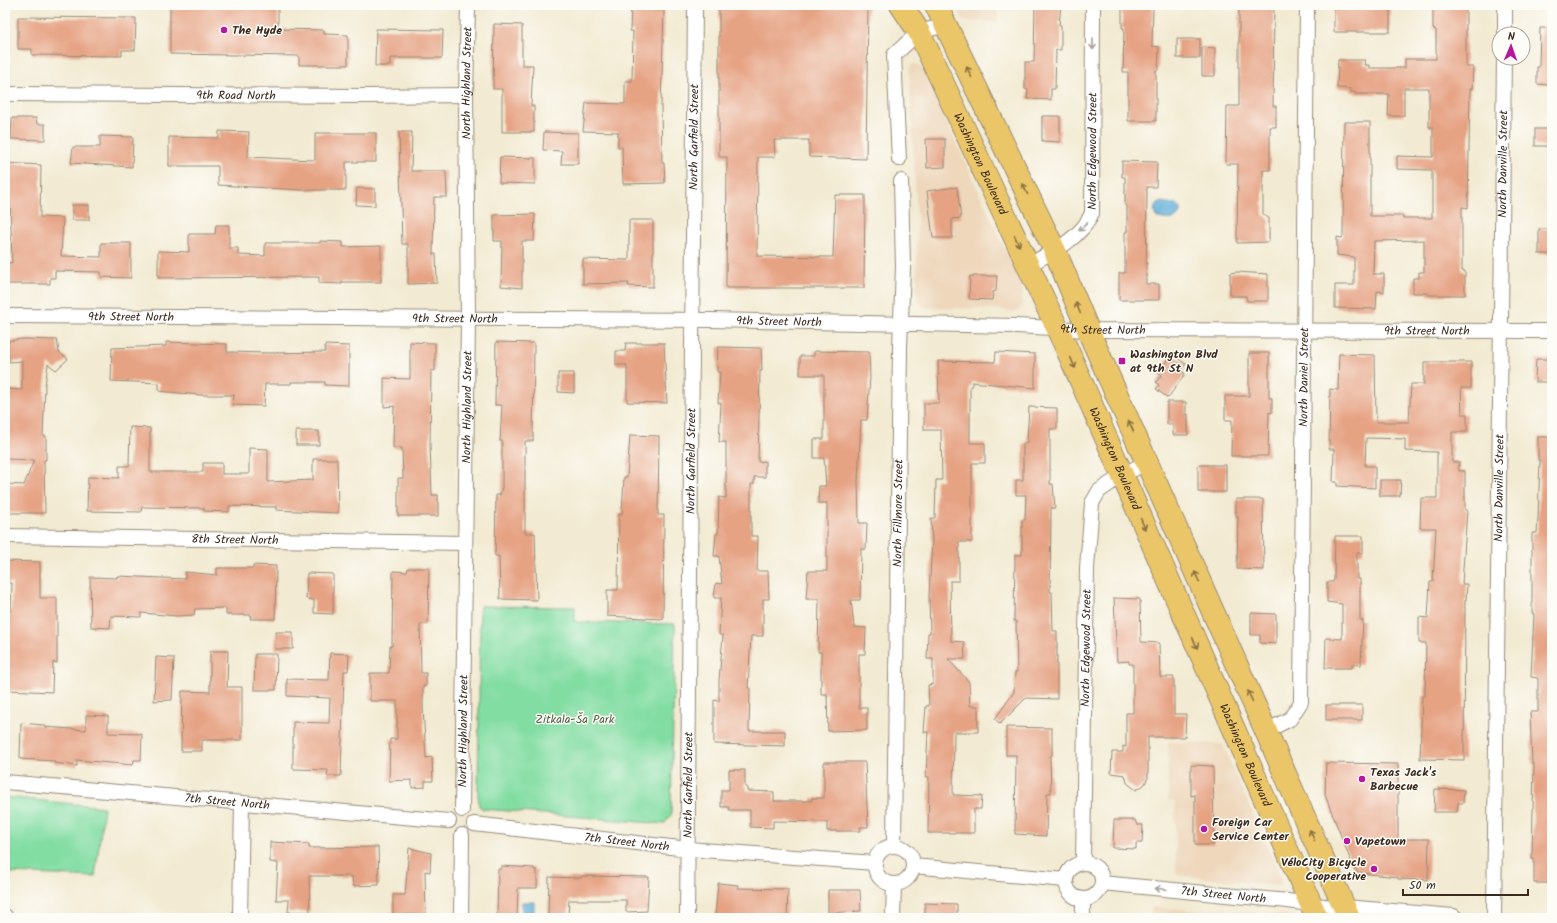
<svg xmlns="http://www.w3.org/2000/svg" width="1557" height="923" font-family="Kalam,sans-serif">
	<rect width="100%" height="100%" fill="#fdfcf7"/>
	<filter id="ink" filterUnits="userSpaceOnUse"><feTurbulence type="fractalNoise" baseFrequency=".025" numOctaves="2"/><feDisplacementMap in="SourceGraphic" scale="8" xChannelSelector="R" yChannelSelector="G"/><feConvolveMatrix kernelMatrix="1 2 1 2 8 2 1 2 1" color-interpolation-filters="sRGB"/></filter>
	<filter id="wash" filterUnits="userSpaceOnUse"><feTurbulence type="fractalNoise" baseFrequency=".012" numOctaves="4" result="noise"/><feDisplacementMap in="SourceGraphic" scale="16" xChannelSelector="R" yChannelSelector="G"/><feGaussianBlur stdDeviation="0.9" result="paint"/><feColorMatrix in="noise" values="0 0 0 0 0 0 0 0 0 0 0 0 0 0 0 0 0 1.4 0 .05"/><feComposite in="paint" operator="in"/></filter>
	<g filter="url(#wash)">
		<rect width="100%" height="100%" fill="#f2ead2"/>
		<g fill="#eed7bb">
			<path d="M956,5h42l-1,17 -33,-1z"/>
			<path d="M915,64l6,2 101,220 1,10 -1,9 -5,7 -19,-3 -70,-1 -7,-3 -4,-7v-79l-8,-148 2,-6z"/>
			<path d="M1168,742l54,2 57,128 3,14 -106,-11 -1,-74 -7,-1z"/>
			<path d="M1151,907l76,6 68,2 1,3h-145z"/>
		</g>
		<g fill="#82dda3" stroke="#5e8460">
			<path d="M480,606l95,1v15l100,2 -4,191 -7,9 -181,-15 -4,-3 -1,-11z"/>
			<path d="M5,797l99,10 -9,70 -85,-4 -5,-18z"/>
		</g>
		<g fill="#5faed9" stroke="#4d6c7c">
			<path d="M1161,202l14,2 5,3c2,15 -14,14 -24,10l-2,-6 2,-7z"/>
			<rect x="522" y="902" width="12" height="16"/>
		</g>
		<g id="blocks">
			<g fill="#e6a384">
				<path d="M170,5h108v24l46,1v4l24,1v30h-49v-9l-129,-2z"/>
				<path d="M719,5h149l-2,154 -57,-2v-17h-35l1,17h-17l-1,99 76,1 2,-62h30l-1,93h-138l1,-131h-8z"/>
				<path d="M1035,5h26l-2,20h2v25h-5l-1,39h-4v11l-24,-1 1,-9 -3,-1v-27h9z"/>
				<path d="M1239,5h35l-1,101h3v21h-6v43h-7v45l6,3v24l-32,1 1,-79h-12l1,-58h12z"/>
				<path d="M1433,5h33v62h7l-1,22h-2l-2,119 -6,-1v64h3v24h-37v-2h-15v-15h6v-6h5v-32l-50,1 -1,33h11v18l-7,-1 -1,18 -41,-1v-23h19v-28l-17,-2v-18l5,1 1,-2 1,-114h26v94h33v2h29v-48l-35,-1v-13l36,1v-30h-4v-39h-25v28h-16l1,-22h-34v-2h-4v-3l-14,-1 1,-28h27l-1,5h5v3h36v-9h31v-29l-3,-1z"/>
				<path d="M1122,6l31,1 -1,39 7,1 -1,23h-2v51h-28v-49h-5l1,-44h-2z"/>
				<rect x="1334" y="8" width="56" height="24"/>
				<path d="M631,9l33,1 -3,95 1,58h2l1,20 -42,1 -1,-37h-4v-15l-35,-1 3,-28 39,1v-23h7l1,-50h-3z"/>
				<path d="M18,17l118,1 -1,32h-13v6l-90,-1v-6h-14z"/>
				<path d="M494,24l28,1v40h11l-2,41h3v26h-32v-43h-9z"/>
				<path d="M1540,28h12v57l-15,-1v-17h2z"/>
				<path d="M376,29l67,1 -1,28h-52v8h-15z"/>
				<rect x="1177" y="39" width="23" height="19"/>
				<path d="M1202,47l13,1v28h-13z"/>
				<path d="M1042,116h18v26l-18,-1z"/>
				<path d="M12,118h24l1,6h8v16l-34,-1z"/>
				<rect x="1535" y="129" width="17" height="17"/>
				<path d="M219,131l30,1 -1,25 67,3v-27h61v29h-30v28h-44l-84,-5v-19h-49v-29l50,1z"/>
				<path d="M399,132h13l-1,39h35l1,26h-13l-1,57h3l1,29 -29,1v-40h-6z"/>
				<path d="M544,132l34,1v31h-17l1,-13 -19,-1z"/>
				<path d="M100,136l33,1 -1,30 -61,-4 2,-16h27z"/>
				<path d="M926,139h19v28l-18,1z"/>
				<path d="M500,157l35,1v26l-36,-1z"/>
				<path d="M1122,161l35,1 -1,25h-9l-1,97h13v16h-40v-27h6v-41h2v-26h-2v-29h-3z"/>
				<path d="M5,163l36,2 -1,52 23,1 -2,38 40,1v-14h30v35l-30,-1v-5l-46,-1v7h-5v6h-43v-22l5,1 -2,-68h-5z"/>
				<path d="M957,187l4,31 -9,1v19h-19l-6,-47z"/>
				<path d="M357,188l18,1v17l-19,-1z"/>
				<rect x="72" y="205" width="17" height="15"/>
				<path d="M535,214l-1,27h-12v47l-21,-2 1,-45h-8v-26z"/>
				<path d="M629,220h24v67l-25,-1 1,-3 -46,1v-25l46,1z"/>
				<path d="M216,225h13v23h9v7l27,1v-13h55v-2l23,1v5l38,-1v36h-39v2l-23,-1v-6l-161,1v-27l31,1v-18h26z"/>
				<rect x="1539" y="229" width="13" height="25"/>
				<path d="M1237,272l31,2v27h-21l-1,-5h-16v-23z"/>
				<path d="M970,276h27l-1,15 -3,1 -1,8 -23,-1z"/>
				<path d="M22,339l35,1 2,12 9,7 -12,11 -8,-6 -3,21 -2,51h3v24h-2l1,53h-40v-29l19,1 10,-25 -29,-1v-70l17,1v-29l-13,1 -1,-21z"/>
				<path d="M166,342l61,2v8l42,1 56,-1v-7l24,1v40l-24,-1v-3h-34v2h-26l-1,22 -31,-1 1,-10h-33l-42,-4v-8l-48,-2 1,-33 54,-2z"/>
				<path d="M410,342l25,1v28l-4,-1 -1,76 2,49h6v21h-40v-38h5l-1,-30h-9l1,-42 -10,1v-29l26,1z"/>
				<path d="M496,342l38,1 -1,98h-8v92h10l2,67 -37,-1 -1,-43h-4l1,-61h4l2,-8v-46h-2l2,-36h-7z"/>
				<path d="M626,343h38l3,60 -40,-1v-37h-11v-14h9z"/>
				<path d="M718,347l43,1 1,23h-2l-2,91 7,-1v16h-11v7h-3v52h7l-1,35h11l1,28h-6v37h-12l-3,52h2l-1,43h36v15l-71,-2v-44l5,1v-21l4,-45h-4l2,-37h-7l2,-15 6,1 -3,-28h-5l2,-22h2l1,-37 7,1v-56h-7l2,-39h-3l2,-31h-3z"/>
				<path d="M814,351l55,1 1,25 -3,43h-6l-3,60 1,43h8l-1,26h-5l-1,51h-9l3,27 12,1 -1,26h-6v54h8v22l-39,1 -1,-37h-6v-42h-3l1,-53h-13l2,-28h19v-68h-9l1,-17h7l-2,-28h-10v-19h10v-64h-24v-19h14z"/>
				<path d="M996,352l39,2v34l-63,-6v4h-2v57h15v20h-13v79h-13v39h-9l1,60 13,1 1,17h-17l21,23 1,24h8v26h-24l-1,63 29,1 -1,13h-7v24h-46l1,-56h-3l2,-45h-4l2,-26h3l-1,-21 5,-1v-25h-6l1,-26h2l-1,-37 3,-54 -1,-24h4l1,-38h6l-1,-50h-17v-27h15l-1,-42 57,1z"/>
				<path d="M1249,353h20v45h3v15l-3,-1 -1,44h-37l1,-36h-7v-24h24z"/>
				<path d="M1172,354l14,10 -5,6 4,4 -17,24 -12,-9 3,-4 -3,-3 6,-7 -4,-3z"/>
				<path d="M1339,354l36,1 1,67h33l2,-38h13v-22h47v26h-10l1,26h5v18h-15v30h7v9h6v39h2l-5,74h5l-1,16h-1l-1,160 -44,-1 2,-63h3l1,-53h-7v-26l9,1 2,-36h3l3,-54h-16l1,-30h16v-46l-32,-1v-12l-39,-1 -1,28h10v22l-38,-2v-4h-4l1,-33h-5l1,-60 8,1z"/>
				<path d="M1536,359h16v23h-17z"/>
				<path d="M558,373h16v20l-16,-1z"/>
				<path d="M1167,402h19v12h2v21h-15v-11h-6z"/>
				<path d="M1029,407l28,1v21h-7v55h3l2,24h-4l-1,84h2l1,39h4v68l-31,-1 -26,26 -5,-5 19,-27 1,-20h2l-1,-51h-2l1,-66h7v-35h3l1,-25h-10v-15h7v-37h4z"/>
				<path d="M130,427l20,1v44h53v-9h19v11h27v-26l19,1v33l45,-2v-21h24l1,54 -62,-3v-3l-47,-1v6l-25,-1v-3l-62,-1 -1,5 -54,-1 1,-34 31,1v-12h10z"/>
				<rect x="296" y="431" width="23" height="14"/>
				<path d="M630,435l29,1 -1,79h6l-1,104 -56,-3v-26h11l1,-76h3l2,-37h3z"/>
				<path d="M1538,437h14v446h-18v-24h-2l2,-95h-2l-2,-52h8v-34l-7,-1 3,-63h-2v-81h5l1,-14 2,-59h-2z"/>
				<rect x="1198" y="465" width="28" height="27"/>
				<path d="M1380,480h21l-1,16h-20z"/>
				<path d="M1236,499h27l1,71 -27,-1 1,-52h-2z"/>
				<path d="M1335,536h28v17h-6v26h3v41h3l-2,45 -9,-1v4h-27l1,-30 16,1v-35l-15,-2v-20h6l1,-3z"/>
				<path d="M5,561l35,1v36h17v65l-4,-1 -1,30 -45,-2 1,-7h-3l3,-58h-1v-14h4l1,-28h-7z"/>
				<path d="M253,565l23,1 -1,53h-25l1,-4h-25v-7l-31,1 -1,6 -17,1 -36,-3v4l-30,-1 -1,12 -19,-1 -1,-50 27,1v-2l68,3v-7l32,3v-7h36z"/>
				<path d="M408,568h21l-1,56h-8l1,49h5v13h-3v21l3,51 6,-1 1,24h-8v6l-13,1v-8l-23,1 1,-42h7v-38h-27v-28h19l1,-27h2l1,-75 14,1z"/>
				<path d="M307,573l26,1v40l-19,-1v-13l-8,-1z"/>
				<path d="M1114,598l26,1 1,43 18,1 1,34h14v37h12l-1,23h-37v41l-4,7 -8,5 -9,-7 -2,-8 -14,-2 1,-21h11v-6l3,1v-34h7v-49h-4v-3l-12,1z"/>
				<path d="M1251,613l25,1v30l-16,-1v-8h-9z"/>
				<path d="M276,632h17v17h-18z"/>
				<path d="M210,651h18l-1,36h15v53h-40v11h-21l1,-60 28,1z"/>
				<path d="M330,653l19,1 -1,17h-4l-3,105h-14l1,-6 -35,-1v-47l36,1 1,-25 -43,-2v-17l42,1z"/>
				<path d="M255,654h22l-1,36h-22z"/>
				<path d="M156,657l18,1 -2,42 -18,1z"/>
				<rect x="1326" y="705" width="36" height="15"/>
				<path d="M86,715l22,1v17l34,1 -1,26h-7l-1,5 -56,-5v6l-23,-3v-2l-34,-2 1,-36 23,2v2l42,3z"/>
				<path d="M1006,727l46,1v28h-2l1,37h-4l-1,43 -31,-2 1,-79h-10z"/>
				<path d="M824,762h41l3,65h-8l1,4h-34v-9l-54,-1v7l-23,-1v-17h-21v-3h-8v-17h8v-20h16v17h2v4l27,1v9h38v-3h12z"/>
				<path d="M1326,763l72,1v75h31l-1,41 -30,-1v-2l-39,-4 -5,-4 -29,-74z"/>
				<path d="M1191,765l22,1 1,79h-19v-50l-4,1z"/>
				<path d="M1435,789l29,1 -1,13h-5l-1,9h-23z"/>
				<path d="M1114,820h21l2,5h6l-1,18h-6v6l-23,-1z"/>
				<path d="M270,842l39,2v4l69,-1 1,38 -26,1 -1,-10h-43l1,36h-22l1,-12h-13l2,-37 -8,-1z"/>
				<path d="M409,848l22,5 -1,19 -5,-1 1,44h-33v-20h12z"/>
				<path d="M501,866l33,2v2h3v18h-19l-1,30h-20l1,-49h3z"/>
				<path d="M582,876l67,1 -2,34 -21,1v-12h-57l-1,18h-20l1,-41 32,1z"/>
				<path d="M718,883l20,2v3l50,1 -1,29h-72z"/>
				<path d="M828,890h32l1,21 -33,2z"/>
				<path d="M925,903l32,1v14h-32z"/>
			</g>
		</g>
	</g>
	<g filter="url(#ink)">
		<use href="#blocks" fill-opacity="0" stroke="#968a78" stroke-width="1"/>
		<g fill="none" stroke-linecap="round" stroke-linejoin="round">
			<g stroke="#968a78" stroke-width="16">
				<g id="minor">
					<path d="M1505,34v-29"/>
					<path id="s1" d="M5,94l357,2 104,-1"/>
					<path d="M899,159l-5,-104 25,-23 27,-7"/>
					<path id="s2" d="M1028,265c23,-12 54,-27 64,-52l1,-208"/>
					<path id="s3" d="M5,316l706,4 306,6 71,4 464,1"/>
					<path id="s4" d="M5,536l460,7"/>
					<path id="s5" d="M1266,731l24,-12 11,-17 6,-697"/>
					<path id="s6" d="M5,782l444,39"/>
					<path id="s7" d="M462,810l6,-490 -2,-225 2,-90"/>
					<path id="s8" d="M474,824l214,25 187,14"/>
					<path id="s9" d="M894,845l6,-498 3,-80 -2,-86"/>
					<circle cx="894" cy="865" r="19"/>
					<circle cx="1084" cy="881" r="18"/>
					<path id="s10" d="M1083,863l4,-295 5,-65 7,-12 22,-15 26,-14"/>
					<path d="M913,866l152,14"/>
					<path id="s11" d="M1102,883l186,18 57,8"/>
					<path d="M1083,900v18"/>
					<path d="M5,916v2"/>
					<path d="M240,918l2,-115"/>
					<path d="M461,918l1,-83"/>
					<path id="s12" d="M687,918l8,-913"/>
					<path d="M893,918l1,-34"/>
					<path id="s13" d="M1494,918l10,-860"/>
				</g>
			</g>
			<g stroke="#968a78" stroke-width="20">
				<path id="tertiary" d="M1327,918l18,-9 108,9"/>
			</g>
			<g stroke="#968a78" stroke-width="24">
				<g id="primary">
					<path id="s14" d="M901,5l18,27 147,315 251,571"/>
					<path d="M936,5l119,246 33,79 261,588"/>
				</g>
			</g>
			<use href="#minor" stroke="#fff" stroke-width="14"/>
			<use href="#tertiary" stroke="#fff" stroke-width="18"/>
			<use href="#primary" stroke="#ebc669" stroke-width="22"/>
		</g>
		<defs><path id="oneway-shaft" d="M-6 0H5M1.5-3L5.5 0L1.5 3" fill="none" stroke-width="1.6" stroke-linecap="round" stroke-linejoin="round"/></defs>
		<g stroke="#a79f9a">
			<use href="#oneway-shaft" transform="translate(1093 44) rotate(90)"/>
			<use href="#oneway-shaft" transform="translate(1083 227) rotate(137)"/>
			<use href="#oneway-shaft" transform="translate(1161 889) rotate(-175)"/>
		</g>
		<g stroke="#8a7040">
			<use href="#oneway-shaft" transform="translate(969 72) rotate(-115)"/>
			<use href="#oneway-shaft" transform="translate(1025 189) rotate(-116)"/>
			<use href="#oneway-shaft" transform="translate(1017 241) rotate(65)"/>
			<use href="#oneway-shaft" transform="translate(1078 308) rotate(-113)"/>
			<use href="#oneway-shaft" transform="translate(1073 363) rotate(67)"/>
			<use href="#oneway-shaft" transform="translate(1131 426) rotate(-114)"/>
			<use href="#oneway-shaft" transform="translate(1143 524) rotate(66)"/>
			<use href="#oneway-shaft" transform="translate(1197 577) rotate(-114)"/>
			<use href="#oneway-shaft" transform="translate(1195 643) rotate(66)"/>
			<use href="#oneway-shaft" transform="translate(1250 696) rotate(-114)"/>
			<use href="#oneway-shaft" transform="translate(1312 835) rotate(-114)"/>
		</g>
	</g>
	<g fill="#b5179e" stroke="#fdfcf7" stroke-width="1.5">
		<circle cx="224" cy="30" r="4"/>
		<rect x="1118" y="357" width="8" height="8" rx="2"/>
		<circle cx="1362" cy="779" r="4"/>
		<circle cx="1204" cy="829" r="4"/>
		<circle cx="1347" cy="841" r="4"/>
		<circle cx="1374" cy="869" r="4"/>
	</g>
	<g text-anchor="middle" stroke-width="3" stroke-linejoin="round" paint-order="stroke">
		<g font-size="12" font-weight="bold" fill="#3b2a1e" stroke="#fdfcf7" text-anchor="start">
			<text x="232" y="34">The Hyde</text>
			<text x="1130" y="358">Washington Blvd<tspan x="1130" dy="14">at 9th St N</tspan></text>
			<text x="1370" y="776">Texas Jack's<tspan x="1370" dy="14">Barbecue</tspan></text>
			<text x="1212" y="826">Foreign Car<tspan x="1212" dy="14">Service Center</tspan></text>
			<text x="1355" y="845">Vapetown</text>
			<text x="1366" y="866" text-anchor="end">VéloCity Bicycle<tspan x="1366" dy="14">Cooperative</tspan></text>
		</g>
		<g font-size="12" fill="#3b2a1e" stroke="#fdfcf7">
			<text dy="4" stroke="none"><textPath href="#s7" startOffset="727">North Highland Street</textPath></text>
			<text dy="4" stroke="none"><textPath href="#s1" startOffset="231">9th Road North</textPath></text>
			<text dy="4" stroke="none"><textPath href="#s12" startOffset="781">North Garfield Street</textPath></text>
			<text dy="4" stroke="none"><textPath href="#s2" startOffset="146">North Edgewood Street</textPath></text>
			<text dy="4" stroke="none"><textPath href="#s14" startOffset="178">Washington Boulevard</textPath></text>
			<text dy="4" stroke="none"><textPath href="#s13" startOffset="754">North Danville Street</textPath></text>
			<text dy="4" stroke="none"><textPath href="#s3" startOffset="126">9th Street North</textPath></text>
			<text dy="4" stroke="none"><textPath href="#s3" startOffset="450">9th Street North</textPath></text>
			<text dy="4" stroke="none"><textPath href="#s3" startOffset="774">9th Street North</textPath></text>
			<text dy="4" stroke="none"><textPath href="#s3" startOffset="1098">9th Street North</textPath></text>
			<text dy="4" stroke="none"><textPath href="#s3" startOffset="1422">9th Street North</textPath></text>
			<text dy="4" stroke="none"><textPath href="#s5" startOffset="372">North Daniel Street</textPath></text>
			<text dy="4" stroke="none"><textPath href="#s7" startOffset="403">North Highland Street</textPath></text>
			<text dy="4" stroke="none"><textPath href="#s14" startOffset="502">Washington Boulevard</textPath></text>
			<text dy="4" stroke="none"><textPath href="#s12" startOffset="457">North Garfield Street</textPath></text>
			<text dy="4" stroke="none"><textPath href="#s13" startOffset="430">North Danville Street</textPath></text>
			<text dy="4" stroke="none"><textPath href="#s9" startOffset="332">North Fillmore Street</textPath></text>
			<text dy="4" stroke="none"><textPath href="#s4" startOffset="230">8th Street North</textPath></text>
			<text dy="4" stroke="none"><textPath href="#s10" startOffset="215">North Edgewood Street</textPath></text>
			<text dy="4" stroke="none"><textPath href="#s7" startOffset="79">North Highland Street</textPath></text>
			<text dy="4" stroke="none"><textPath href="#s14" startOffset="826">Washington Boulevard</textPath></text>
			<text dy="4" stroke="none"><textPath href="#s12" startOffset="133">North Garfield Street</textPath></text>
			<text dy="4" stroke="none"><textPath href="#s6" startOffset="223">7th Street North</textPath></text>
			<text dy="4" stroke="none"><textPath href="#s8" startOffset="154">7th Street North</textPath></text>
			<text dy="4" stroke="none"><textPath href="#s11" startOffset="122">7th Street North</textPath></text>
		</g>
		<g font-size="12" fill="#506046" stroke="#fdfcf7">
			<text x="575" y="723">Zitkala-Ša Park</text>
		</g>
	</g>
	<rect width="1557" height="923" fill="none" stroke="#fdfcf7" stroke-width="20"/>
	<g transform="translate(1511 46) rotate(2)"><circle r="19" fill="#fdfcf7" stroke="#afa8a0"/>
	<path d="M0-3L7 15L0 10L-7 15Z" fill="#b5179e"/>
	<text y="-6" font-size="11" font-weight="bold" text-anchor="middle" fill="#3b2a1e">N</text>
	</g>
	<path d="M1403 889v6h125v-6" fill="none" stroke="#3b2a1e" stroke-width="2"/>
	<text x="1409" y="889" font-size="12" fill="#3b2a1e" stroke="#fdfcf7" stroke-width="3" paint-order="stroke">50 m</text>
</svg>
